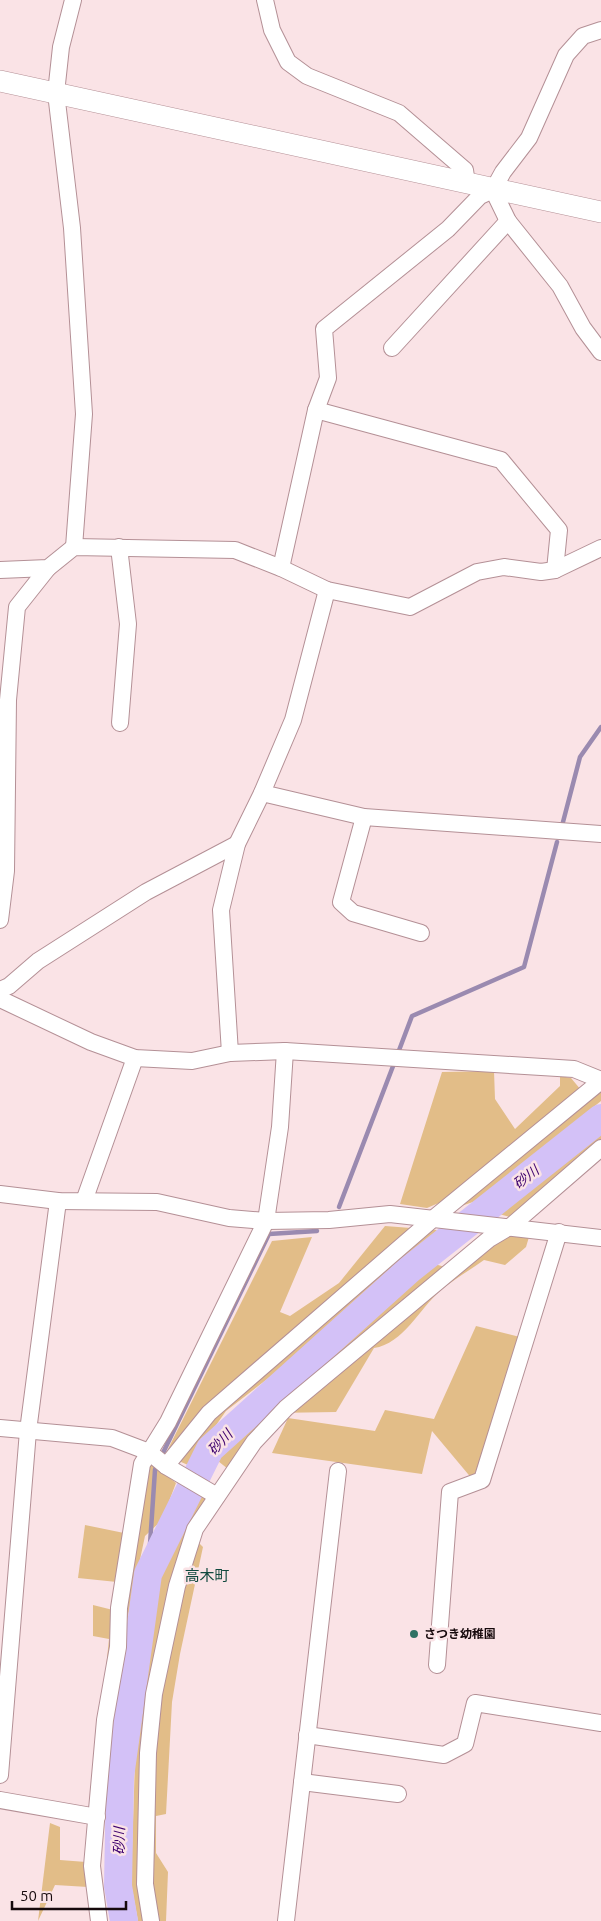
<svg xmlns="http://www.w3.org/2000/svg" width="601" height="1921" font-family="Ubuntu,'Noto Sans JP',sans-serif">
	<rect width="100%" height="100%" fill="#fae3e6"/>
	<g fill="#e2bd88">
		<path d="M494,1071l1,28 20,30 45,-43v-10l11,2 10,12 -133,109 -21,9 -27,-4 42,-132z"/>
		<path d="M601,1091v10l-125,100 -21,7z"/>
		<path d="M601,1128v12l-91,77 -11,-3z"/>
		<path d="M385,1226l52,4 -23,29 -91,77 -97,75 -38,54 -23,-10 107,-214 40,-4 -32,75 10,4 49,-33z"/>
		<path d="M508,1233l21,4 -3,10 -21,18 -21,-5c-14,10 -31,20 -44,31 -20,17 -37,53 -66,57l-38,64 -62,1 -46,56 -10,-8 19,-23 55,-53 139,-122 14,4z"/>
		<path d="M476,1326l44,11 -47,143 -41,-49 -10,43 -150,-21 16,-35 87,13 10,-21 49,9z"/>
		<path d="M148,1460l28,23 -14,37 -17,16 -21,99 -1,-27z"/>
		<path d="M195,1492l14,8 -12,41 6,6 -23,107 -8,48 -6,112 -10,2v37l12,19 -2,49h-28l-7,-38 4,-122 17,-125 2,-64z"/>
		<path d="M85,1525l39,8 -7,49 -39,-4z"/>
		<path d="M93,1605l20,5 1,40 -10,38 5,-49 -16,-3z"/>
		<path d="M50,1823l10,4v33l26,2 2,25 -33,-2 -17,36z"/>
	</g>
	<g fill="none" stroke-linecap="round" stroke-linejoin="round">
		<g stroke="#9a8ab0" stroke-width="4.5">
			<path d="M563,822l17,-65 21,-30"/>
			<path d="M398,1053l14,-37 112,-49 33,-125"/>
			<path d="M339,1207l56,-146"/>
			<path d="M161,1457l108,-223 48,-3"/>
			<path d="M148,1574l7,-104 2,-6"/>
		</g>
		<path stroke="#d3c1f7" stroke-width="28" d="M124,1921l-6,-35 2,-109 28,-203 62,-125 199,-179 192,-152"/>
		<g stroke="#b49096" stroke-width="18">
			<g id="minor">
				<path d="M73,0l-12,47 -5,46 16,135 12,186 -10,133"/>
				<path d="M265,0l7,30 16,32 19,14 92,37 66,57 2,14"/>
				<path d="M493,190l15,31 52,65 23,42 18,24"/>
				<path d="M392,348l116,-127"/>
				<path d="M316,410l185,50 58,70 -4,40"/>
				<path d="M119,547l9,77 -8,99"/>
				<path d="M281,568l35,-158 12,-32 -4,-49 124,-100 32,-33 13,-6 10,-18 26,-34 37,-83 17,-19 18,-6"/>
				<path d="M0,570l48,-2 26,-21 161,3 46,18 46,22 83,17 67,-35 27,-5 37,5 14,-2 46,-22"/>
				<path d="M262,793l102,24 237,17"/>
				<path d="M364,817l-23,85 12,11 68,20"/>
				<path d="M0,920l6,-49 2,-171 9,-93 31,-39"/>
				<path d="M0,990l9,-4 29,-25 108,-69 91,-48"/>
				<path d="M0,999l91,43 44,16 57,3 38,-8 55,-2 289,18 27,11"/>
				<path d="M230,1053l-9,-143 16,-66 25,-51 31,-73 34,-130"/>
				<path d="M0,1194l58,7 99,1 72,16 37,3 63,-1 61,-6 211,24"/>
				<path d="M84,1201l51,-143"/>
				<path d="M0,1428l112,10 37,14 17,14 51,30"/>
				<path d="M166,1466l43,-53 225,-195 167,-137"/>
				<path d="M437,1665l13,-173 32,-12 77,-248"/>
				<path d="M307,1735l137,20 21,-11 10,-41 126,20"/>
				<path d="M0,1775l28,-344 30,-230"/>
				<path d="M302,1782l96,12"/>
				<path d="M0,1800l97,17"/>
				<path d="M99,1921l-7,-55 13,-146 13,-73 1,-39 23,-144 26,-42 98,-201 14,-94 5,-76"/>
				<path d="M151,1921l-6,-37 3,-131 6,-59 23,-108 18,-57 59,-87 32,-34 203,-169 22,-13 90,-78"/>
				<path d="M286,1921l52,-450"/>
			</g>
		</g>
		<g stroke="#b49096" stroke-width="22">
			<path id="tertiary" d="M0,81l601,131"/>
		</g>
		<use href="#minor" stroke="#fff" stroke-width="16"/>
		<use href="#tertiary" stroke="#fff" stroke-width="21"/>
	</g>
	<circle fill="#2f7264" stroke="#fae3e6" stroke-width="2" cx="414" cy="1634" r="5"/>
	<g text-anchor="middle" stroke-width="5" stroke-linejoin="round" paint-order="stroke">
		<g font-size="12" font-weight="bold" fill="#16090c" stroke="#fae3e6" text-anchor="start">
			<text x="424" y="1638">さつき幼稚園</text>
		</g>
		<g font-size="14" font-style="italic" fill="#3d006d" stroke="#fae3e6">
			<text transform="translate(526 1177) rotate(-38)" y="5">砂川</text>
			<text transform="translate(220 1442) rotate(-47)" y="5">砂川</text>
			<text transform="translate(119 1841) rotate(-89)" y="5">砂川</text>
		</g>
		<g font-size="15" fill="#10493e" stroke="#fae3e6">
			<text x="207" y="1581">高木町</text>
		</g>
	</g>
	<path d="M12 1901v8h114v-8" fill="none" stroke="#16090c" stroke-width="2.5"/>
	<text x="20" y="1901" font-size="15" fill="#16090c" stroke="#fae3e6" stroke-width="4" paint-order="stroke">50 m</text>
</svg>
